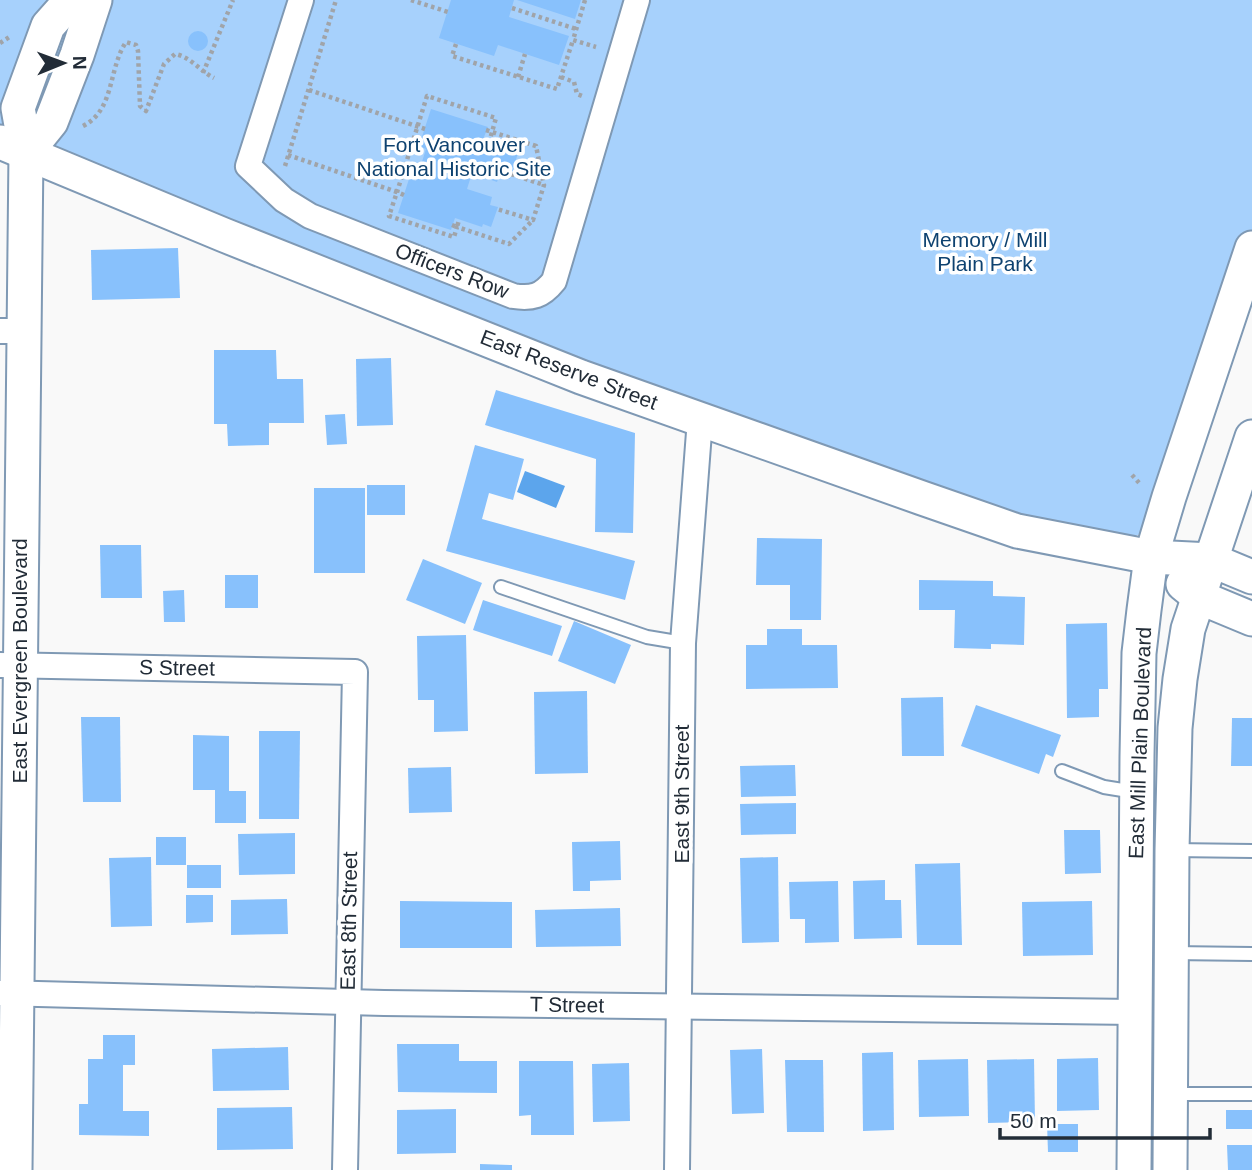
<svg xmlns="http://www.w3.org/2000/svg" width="1252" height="1170" font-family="Helvetica,sans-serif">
	<rect width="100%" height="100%" fill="#f9f9f9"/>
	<path fill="#a7d1fc" d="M0,0h1252v248l-107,284 -41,17 -87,-18 -1017,-389z"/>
	<path fill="#5ca5ec" d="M525,471l40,15 -9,22 -39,-16z"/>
	<g fill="#88c1fc">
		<path d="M451,0h63l-5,17 60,19 -10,29 -61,-20 -4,11 -55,-18z"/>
		<path d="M517,0h64l-6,19z"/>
		<circle cx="198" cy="41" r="10"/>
		<path d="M431,109l57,18 -4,10 27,9 -1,4 8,3 -8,26 -11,-3 -2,6 -25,-9 -5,16 25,8 -2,8 8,2 -7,20 -8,-3 -1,3 -27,-9 -4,12 -53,-17 11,-34 7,2 10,-32 -7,-3z"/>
		<path d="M178,248l2,50 -88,2 -1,-50z"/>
		<path d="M214,350h62l1,29h26l1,44h-35v22l-41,1 -1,-22h-13z"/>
		<path d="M391,358l2,67 -36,1 -1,-67z"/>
		<path d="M496,390l139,43 -2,100 -38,-1 1,-73 -111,-34z"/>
		<path d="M345,414l2,30 -20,1 -2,-30z"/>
		<path d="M475,445l49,14 -11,41 -24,-7 -7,26 153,42 -10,39 -179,-49z"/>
		<rect x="367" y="485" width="38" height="30"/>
		<rect x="314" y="488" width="51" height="85"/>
		<path d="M757,538l65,1 -1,81h-31v-35h-34z"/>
		<path d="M100,545h41l1,53h-41z"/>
		<path d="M423,559l59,24 -17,41 -59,-24z"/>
		<rect x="225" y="575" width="33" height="33"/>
		<path d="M919,580l74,1v15l32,1 -1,48 -33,-1v5l-37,-1 1,-38h-36z"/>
		<path d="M184,590l1,32h-21l-1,-31z"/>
		<path d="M483,600l79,26 -10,30 -79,-26z"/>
		<path d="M574,621l57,24 -16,39 -57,-23z"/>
		<path d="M1107,623l1,66h-9v28l-32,1 -1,-94z"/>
		<path d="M767,629h35v16h35l1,43 -92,1v-44h21z"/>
		<path d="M466,635l2,96 -34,1v-32h-16l-1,-64z"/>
		<path d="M587,691l1,82 -53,1 -1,-82z"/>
		<path d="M943,697l1,59h-42l-1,-58z"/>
		<path d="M976,705l85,30 -8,22 -7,-3 -7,20 -78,-28z"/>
		<path d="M81,717h39l1,85h-38z"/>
		<path d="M1232,718h20v48h-21z"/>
		<path d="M259,731h41l-1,88h-40z"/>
		<path d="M193,735l36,1v55h17v32h-31v-33h-22z"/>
		<path d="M795,765l1,31 -55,1 -1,-31z"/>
		<path d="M451,767l1,45 -43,1 -1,-45z"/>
		<path d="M796,803v31l-55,1 -1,-31z"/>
		<path d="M1064,830h36l1,43 -36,1z"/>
		<path d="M295,833v41l-56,1 -1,-41z"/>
		<rect x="156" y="837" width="30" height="28"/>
		<path d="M620,841l1,39 -31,1v10h-17l-1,-49z"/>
		<path d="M151,857l1,69 -41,1 -2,-69z"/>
		<path d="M778,857l1,85 -37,1 -2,-85z"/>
		<path d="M960,863l2,82h-45l-2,-81z"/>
		<rect x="187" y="865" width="34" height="23"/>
		<path d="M885,880v20h16l1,38 -48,1 -1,-58z"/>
		<path d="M838,881l1,61 -34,1v-24h-15l-1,-37z"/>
		<path d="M186,895h27v27l-27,1z"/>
		<path d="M287,899l1,35 -57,1v-35z"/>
		<path d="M400,901l112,1v46h-112z"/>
		<path d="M1092,901l1,54 -70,1 -1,-54z"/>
		<path d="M620,908l1,38 -85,1 -1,-37z"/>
		<path d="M103,1035h32v30h-12v46h26v25l-70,-1v-31h9v-45h15z"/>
		<path d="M397,1044h62v17h38v32l-99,-1z"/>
		<path d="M288,1047l1,43 -76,1 -1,-42z"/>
		<path d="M762,1049l2,64 -32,1 -2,-64z"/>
		<path d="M893,1052l1,78 -31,1 -1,-78z"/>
		<path d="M1098,1058l1,52 -42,1v-52z"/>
		<path d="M968,1059l1,57 -50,1 -1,-57z"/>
		<path d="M1034,1059l1,63 -47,1 -1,-63z"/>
		<path d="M785,1060h38l1,72h-37z"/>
		<path d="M519,1061h54l1,74h-43v-20l-12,1z"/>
		<path d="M629,1063l1,58 -37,1 -1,-58z"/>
		<path d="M292,1107l1,42 -76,1v-42z"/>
		<path d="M456,1109v44l-59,1v-44z"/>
		<rect x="1226" y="1110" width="26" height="19"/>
		<path d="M1047,1124h31v28h-30z"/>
		<path d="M1227,1145h25v25h-24z"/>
		<path d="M480,1164l32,1v5h-32z"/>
	</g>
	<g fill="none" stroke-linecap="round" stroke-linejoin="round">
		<g stroke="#7f99b4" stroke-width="16">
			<g id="lane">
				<path d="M501,587l146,50 36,6"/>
				<path d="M1062,771l42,16 31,5"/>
				<path d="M1172,850l80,1"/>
				<path d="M1171,953l81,1"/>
				<path d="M1171,1094h81"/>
			</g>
		</g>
		<g stroke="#7f99b4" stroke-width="28">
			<g id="street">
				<path d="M301,0l-53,166 36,34 26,16 203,80c19,3 29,0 41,-15l83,-281"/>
				<path d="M0,331h23"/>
				<path d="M0,665l355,7 -10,498"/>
				<path d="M0,993l384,10 751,9"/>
				<path d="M677,1170l6,-527 17,-224"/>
			</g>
		</g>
		<g stroke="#7f99b4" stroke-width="37">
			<g id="secondary">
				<path d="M0,142l224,93 357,142 341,121 95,33 134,26 60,3 41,17"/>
				<path d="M26,153l25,-31 26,-67 18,-55"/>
				<path d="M1183,584l16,13 53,22"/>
				<path d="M15,1170l11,-1017 -8,-45 30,-82 23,-26"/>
				<path d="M1134,1170l3,-414 2,-103 5,-43 7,-53 18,-60 83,-249"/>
				<path d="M1170,1170l2,-320 3,-122 5,-49 8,-50 64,-192"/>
			</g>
		</g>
		<g stroke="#a0a4a9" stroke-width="4.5" stroke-dasharray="3.5 3.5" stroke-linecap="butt">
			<path d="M411,0l37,12"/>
			<path d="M585,0l-12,40 23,7"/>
			<path d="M512,8l64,21"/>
			<path d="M0,43l11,-7"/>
			<path d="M456,44l-4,12 105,33 16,-49"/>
			<path d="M203,73l30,-73"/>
			<path d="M518,77l7,-23"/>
			<path d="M561,77l13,5 3,12 5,2"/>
			<path d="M309,90l116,39"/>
			<path d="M83,126c32,-16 25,-57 43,-84l10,3 2,6 2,55 6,5 18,-47 11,-10c16,3 25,17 39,24"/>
			<path d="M486,130l6,2 -2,7"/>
			<path d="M288,155l109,37 -8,24 65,21 3,-10 52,17 24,-24"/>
			<path d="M285,166l51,-166"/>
			<path d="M511,174l33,11"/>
			<path d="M404,195l-7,-3 30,-96 69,22 -4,14 44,14 8,39 -11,35 -36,-11"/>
			<path d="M452,225l5,2 2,-7"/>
			<path d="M1132,475l9,10"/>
		</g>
		<use href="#lane" stroke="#fff" stroke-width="12"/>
		<use href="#street" stroke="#fff" stroke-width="24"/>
		<use href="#secondary" stroke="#fff" stroke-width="33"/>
	</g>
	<g text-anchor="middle" stroke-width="7" stroke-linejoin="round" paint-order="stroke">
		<g font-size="21" fill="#0e4270" stroke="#fff">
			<text x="454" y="152">Fort Vancouver<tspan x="454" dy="24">National Historic Site</tspan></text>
			<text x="985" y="247">Memory / Mill<tspan x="985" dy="24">Plain Park</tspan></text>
		</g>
		<g font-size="21" fill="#222c37" stroke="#fff">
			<text transform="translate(452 271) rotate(21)" y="7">Officers Row</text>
			<text transform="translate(569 370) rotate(21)" y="7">East Reserve Street</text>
			<text transform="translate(20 661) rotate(-90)" y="7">East Evergreen Boulevard</text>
			<text transform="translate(177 668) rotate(1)" y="7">S Street</text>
			<text transform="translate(1140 743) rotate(-88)" y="7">East Mill Plain Boulevard</text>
			<text transform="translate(682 794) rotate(-90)" y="7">East 9th Street</text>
			<text transform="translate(349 921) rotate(-89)" y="7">East 8th Street</text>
			<text transform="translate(567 1005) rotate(1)" y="7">T Street</text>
		</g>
	</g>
	<g transform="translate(63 63) rotate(89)" stroke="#ffffff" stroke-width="5" paint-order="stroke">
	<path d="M0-5L12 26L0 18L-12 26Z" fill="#222c37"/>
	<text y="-10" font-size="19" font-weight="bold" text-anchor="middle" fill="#222c37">N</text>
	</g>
	<path d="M1000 1128v10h210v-10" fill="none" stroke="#222c37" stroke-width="3.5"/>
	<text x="1010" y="1128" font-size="21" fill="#222c37" stroke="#ffffff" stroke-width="5" paint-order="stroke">50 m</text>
</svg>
